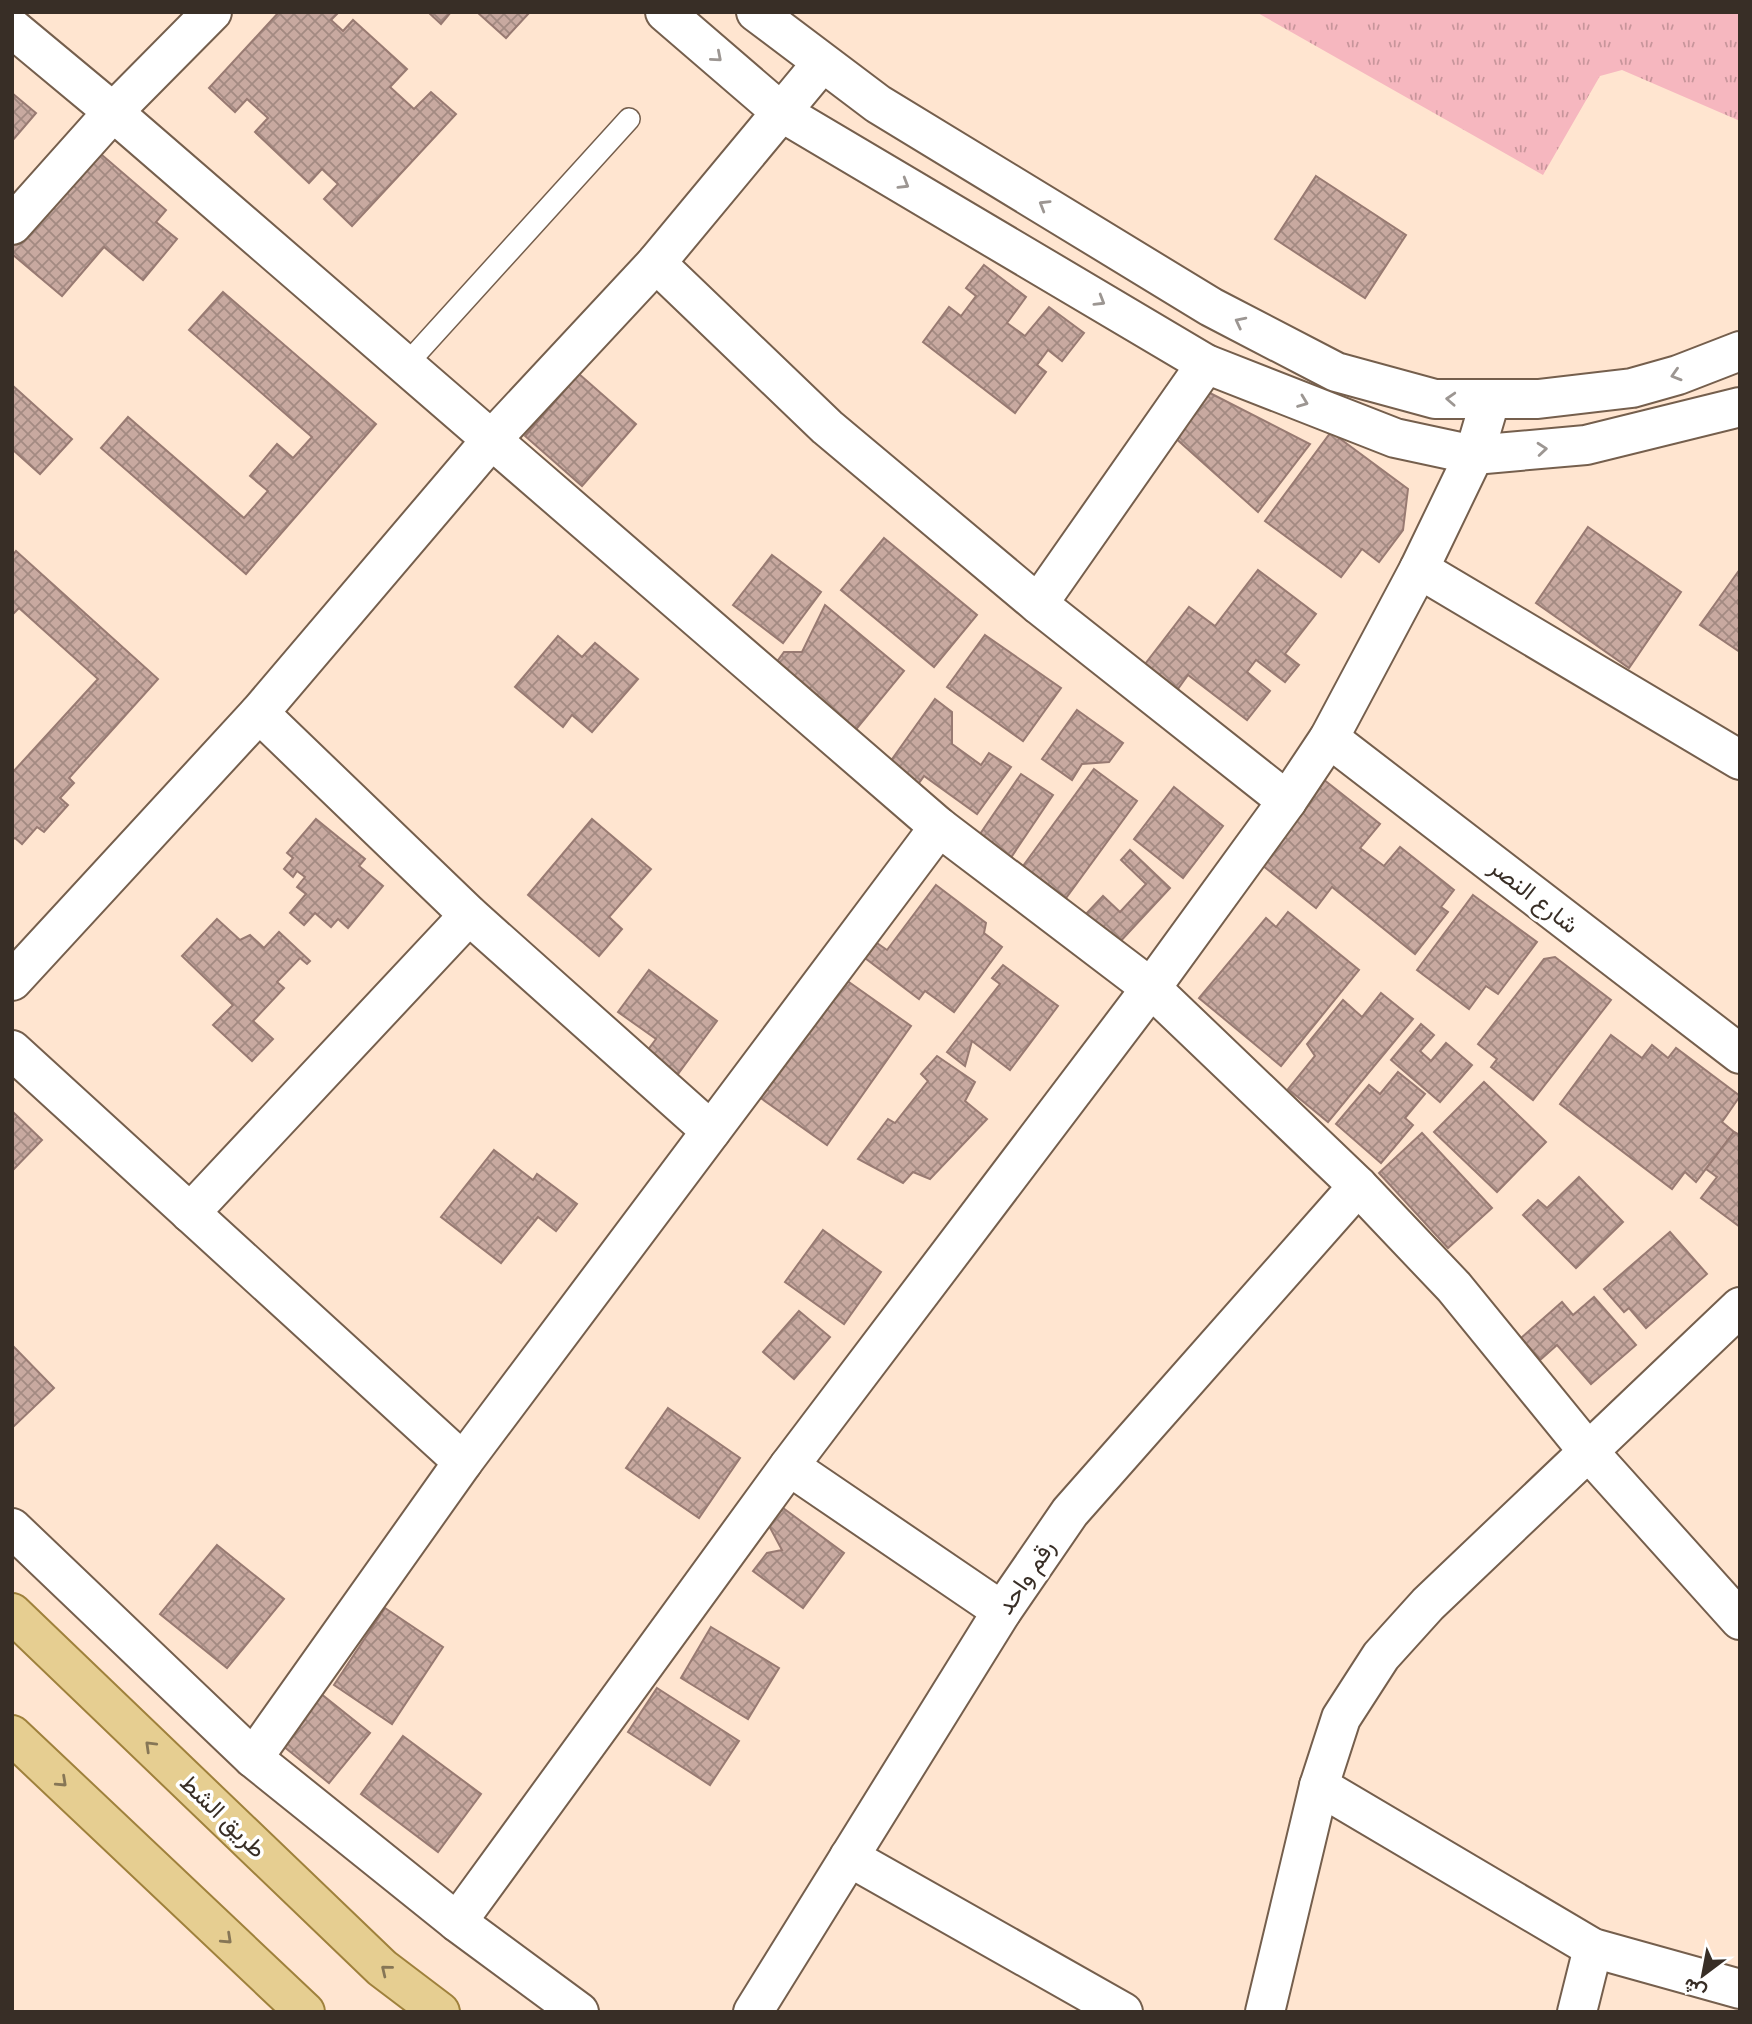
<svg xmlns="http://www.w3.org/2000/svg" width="1752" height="2024" font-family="'Golos Text',Vazirmatn,sans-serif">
	<defs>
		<pattern id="park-tufts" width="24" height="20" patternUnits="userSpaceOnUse" patternTransform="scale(1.75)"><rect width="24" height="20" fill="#f6b7bf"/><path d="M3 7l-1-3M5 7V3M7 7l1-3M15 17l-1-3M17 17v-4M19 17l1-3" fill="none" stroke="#c8959b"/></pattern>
		<pattern id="building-cross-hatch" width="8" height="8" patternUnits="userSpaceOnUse" patternTransform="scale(1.75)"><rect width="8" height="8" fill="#c8a9a0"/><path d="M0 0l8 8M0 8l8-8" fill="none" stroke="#a38a82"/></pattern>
	</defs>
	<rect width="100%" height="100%" fill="#ffe5d0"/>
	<path fill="url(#park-tufts)" d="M1256,12h484v109l-118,-51 -22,6 -57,99z"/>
	<g fill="url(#building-cross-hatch)" stroke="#987a72" stroke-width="2">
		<path d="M279,12h60l-8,8 12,11 10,-11 54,49 -17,18 24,22 17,-17 25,22 -104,112 -28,-27 14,-15 -16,-15 -13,14 -54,-51 13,-14 -21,-19 -12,13 -26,-24z"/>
		<path d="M428,12h23l-10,12z"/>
		<path d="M477,12h50l2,1 -23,25z"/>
		<path d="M12,93l24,20 -24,28z"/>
		<path d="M95,149l71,61 -10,12 21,17 -34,41 -39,-33 -42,49 -50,-42v-9z"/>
		<path d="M1316,176l90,59 -41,63 -90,-59z"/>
		<path d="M984,265l42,32 -19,26 18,13 24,-29 35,26 -22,28 -14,-11 -11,15 9,7 -31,41 -92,-71 26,-35 12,9 15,-20 -10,-8z"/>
		<path d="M223,292l153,132 -130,150 -145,-126 27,-31 116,101 24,-27 -18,-15 27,-32 16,14 19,-21 -123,-107z"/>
		<path d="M579,374l57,50 -54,62 -57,-50z"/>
		<path d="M12,385l60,54 -32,35 -28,-25z"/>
		<path d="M1204,390l106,54 -52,68 -86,-77z"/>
		<path d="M1331,432l77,57 -5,41 -24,32 -17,-13 -21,28 -76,-56z"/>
		<path d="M1588,527l93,65 -52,76 -93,-65z"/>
		<path d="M884,538l93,77 -43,52 -93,-77z"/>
		<path d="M16,551l142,128 -89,99 5,5 -14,15 8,7 -24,27 -7,-5 -15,17 -7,-6 -3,2v-67l86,-94 -79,-71 -7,7v-59z"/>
		<path d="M772,555l49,37 -38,51 -50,-38z"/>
		<path d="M1740,569v83l-40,-27z"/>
		<path d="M1258,570l58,44 -31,40 14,11 -14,17 -29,-22 -9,12 23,19 -23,29 -59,-45 -13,18 -33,-25 47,-61 26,19z"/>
		<path d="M825,605l79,66 -51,62 -80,-66 11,-15h18z"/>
		<path d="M985,635l76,53 -38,53 -76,-54z"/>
		<path d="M558,636l24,21 13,-14 43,36 -46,53 -20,-17 -9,12 -48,-40z"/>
		<path d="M935,699l17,13v32l29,21 8,-12 22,14 -34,47 -53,-38 -10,14 -29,-21z"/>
		<path d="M1077,710l46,33 -14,19 -27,2 -10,16 -30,-21z"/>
		<path d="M1094,769l43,32 -71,97 -43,-32z"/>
		<path d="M1021,774l32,21 -43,64 -32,-22z"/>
		<path d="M1323,779l57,45 -20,24 24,18 16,-19 54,43 -13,17 7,5 -33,42 -83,-67 -16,21 -59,-47z"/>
		<path d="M1174,787l49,39 -40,52 -49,-39z"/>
		<path d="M316,819l49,40 -6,7 24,20 -35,42 -10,-9 -7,8 -16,-14 -11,12 -14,-12 16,-19 -9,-7 8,-10 -8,-6 -4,6 -9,-8 9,-11 -6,-5z"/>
		<path d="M592,819l59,50 -42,48 13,12 -23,27 -71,-61z"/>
		<path d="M1130,850l40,38 -53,57 -32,-30 18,-19 17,16 26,-28 -25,-24z"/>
		<path d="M936,885l50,38 -2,10 18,14 -48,65 -29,-21 -6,8 -54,-41 12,-15 10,7z"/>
		<path d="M1473,895l64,47 -39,52 -12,-8 -17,23 -52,-39z"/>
		<path d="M1288,912l71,58 -78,96 -82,-68 67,-80 10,9z"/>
		<path d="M217,919l23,21 10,-5 14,13 15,-16 31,29 -3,3 -7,-6 -23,24 7,6 -31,33 20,18 -21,22 -39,-36 20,-20 -51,-49z"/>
		<path d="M1555,957l56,43 -78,100 -42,-33 6,-8 -19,-15 66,-85z"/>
		<path d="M1003,965l55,41 -48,64 -38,-29 -7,25 -18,-14 53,-68 -8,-6z"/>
		<path d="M649,970l68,51 -42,57 -31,-23 12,-16 -38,-27z"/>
		<path d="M839,975l72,51 -84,119 -72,-51z"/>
		<path d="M1381,993l32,26 -85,103 -40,-33 27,-33 -8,-12 36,-44 19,17z"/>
		<path d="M1421,1024l13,11 -14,16 11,10 15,-18 26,22 -32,37 -49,-42z"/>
		<path d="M1611,1035l31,23 10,-13 16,13 8,-10 64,48 -18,26 12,10 -38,50 -11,-10 -13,17 -112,-85z"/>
		<path d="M937,1056l38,26 -10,19 22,18 -57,60 -17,-7 -10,11 -45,-24 30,-40 7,4 33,-42 -7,-7z"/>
		<path d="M1398,1072l27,22 -20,24 8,7 -32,38 -45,-39 33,-39 11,9z"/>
		<path d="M1484,1082l62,60 -49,50 -63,-60z"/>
		<path d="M12,1111l30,29 -30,31z"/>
		<path d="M1734,1132l6,3v92l-39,-29 16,-21 -11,-8z"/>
		<path d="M1422,1133l70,75 -44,40 -69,-75z"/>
		<path d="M494,1150l39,30 4,-6 40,30 -21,27 -18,-14 -37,46 -60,-46z"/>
		<path d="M1579,1177l44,45 -47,46 -53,-53 15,-15 9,8z"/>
		<path d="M823,1230l58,42 -37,52 -59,-42z"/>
		<path d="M1670,1232l37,42 -61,54 -17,-20 -5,4 -20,-23z"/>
		<path d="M1594,1297l42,48 -45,39 -34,-39 -17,15 -19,-22 41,-36 11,13z"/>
		<path d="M799,1311l31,26 -36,42 -31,-27z"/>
		<path d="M12,1345l42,43 -42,40z"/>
		<path d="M668,1408l72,50 -41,60 -73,-50z"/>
		<path d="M779,1505l65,48 -41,55 -50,-37 14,-18 15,-3 -15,-28z"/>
		<path d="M217,1545l67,54 -57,69 -67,-54z"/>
		<path d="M385,1608l58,39 -51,77 -58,-39z"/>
		<path d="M711,1627l68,41 -31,51 -67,-41z"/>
		<path d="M310,1685l60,48 -41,50 -46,-37z"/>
		<path d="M657,1688l82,53 -29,44 -82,-53z"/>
		<path d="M403,1736l78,58 -43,58 -77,-58z"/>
	</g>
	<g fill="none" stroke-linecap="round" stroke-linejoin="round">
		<g stroke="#755f4d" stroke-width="24">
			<path id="service" d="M405,366l224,-247"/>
		</g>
		<g stroke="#755f4d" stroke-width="42">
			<g id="minor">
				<path d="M665,12l116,100 425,252 189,74 79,17 112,-10 154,-38"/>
				<path d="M756,12l122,92 333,203 125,65 99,27h103l94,-11 46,-13 62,-24"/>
				<path d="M12,28l101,84 826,715 212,161 207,198 96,101 133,163 153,170"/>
				<path d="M12,225l101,-113 99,-100"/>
				<path d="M656,263l171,164 211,177 249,197"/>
				<path d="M1419,569l321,191"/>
				<path d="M1038,604l168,-240"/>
				<path d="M259,713l210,202 242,216"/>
				<path d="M1329,738l411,316"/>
				<path d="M12,981l247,-268 233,-274 164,-176 166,-200"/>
				<path d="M12,1050l451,412"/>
				<path d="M190,1213l279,-298"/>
				<path d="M789,1466l213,145"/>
				<path d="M253,1758l210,-296 476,-635"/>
				<path d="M1319,1786l274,162 147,41"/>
				<path d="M849,1857l274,155"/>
				<path d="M457,1922l332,-456 362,-478 136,-187 42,-63 90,-169 55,-114 16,-54"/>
				<path d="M753,2012l249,-401 68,-99 288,-326"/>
				<path d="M1265,2012l54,-226 22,-68 40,-62 47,-52 312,-297"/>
				<path d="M1577,2012l16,-64"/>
			</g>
		</g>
		<g stroke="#755f4d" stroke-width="42">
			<path id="tertiary" d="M12,1528l241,230 204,164 122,90"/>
		</g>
		<g stroke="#9f813c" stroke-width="42">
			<g id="primary">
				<path d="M12,1613l370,355 58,44"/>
				<path d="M12,1735l293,277"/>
			</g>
		</g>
		<use href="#service" stroke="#fff" stroke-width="21"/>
		<use href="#minor" stroke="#fff" stroke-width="38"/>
		<use href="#tertiary" stroke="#fff" stroke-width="38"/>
		<use href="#primary" stroke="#e6ce91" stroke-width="38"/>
	</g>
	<defs><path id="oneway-chevron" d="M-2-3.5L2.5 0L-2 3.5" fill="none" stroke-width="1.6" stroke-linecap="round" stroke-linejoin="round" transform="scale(1.75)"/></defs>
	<g stroke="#9c9692">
		<use href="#oneway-chevron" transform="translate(717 57) rotate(41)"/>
		<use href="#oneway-chevron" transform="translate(904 184) rotate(31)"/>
		<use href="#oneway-chevron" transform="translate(1044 205) rotate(-149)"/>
		<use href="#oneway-chevron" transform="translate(1100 301) rotate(31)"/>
		<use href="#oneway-chevron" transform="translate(1240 322) rotate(-153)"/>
		<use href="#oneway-chevron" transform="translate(1676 375) rotate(163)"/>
		<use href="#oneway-chevron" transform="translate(1451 399) rotate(-177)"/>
		<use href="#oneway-chevron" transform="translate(1303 402) rotate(21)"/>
		<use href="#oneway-chevron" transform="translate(1542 449) rotate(-5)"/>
	</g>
	<g stroke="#867656">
		<use href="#oneway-chevron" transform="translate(150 1746) rotate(-136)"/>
		<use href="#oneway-chevron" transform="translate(62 1782) rotate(43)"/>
		<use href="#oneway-chevron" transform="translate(227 1939) rotate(43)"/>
		<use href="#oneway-chevron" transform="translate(386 1970) rotate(-141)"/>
	</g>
	<g text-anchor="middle" stroke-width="7" stroke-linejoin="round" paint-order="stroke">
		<g font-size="24" fill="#382e26" stroke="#fff">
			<text transform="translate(1534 896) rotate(38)" y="8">شارع النصر</text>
			<text transform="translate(1026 1577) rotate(-56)" y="8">رقم واحد</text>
			<text transform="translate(223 1816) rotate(44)" y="8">طريق الشط</text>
		</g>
	</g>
	<rect width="1752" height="2024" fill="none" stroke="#382e26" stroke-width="28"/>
	<g transform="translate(1703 1975) rotate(212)" stroke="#ffffff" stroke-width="5" paint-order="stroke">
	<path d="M0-5L12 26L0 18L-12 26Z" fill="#382e26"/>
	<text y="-10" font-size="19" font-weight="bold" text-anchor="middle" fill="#382e26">ش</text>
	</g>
</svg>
